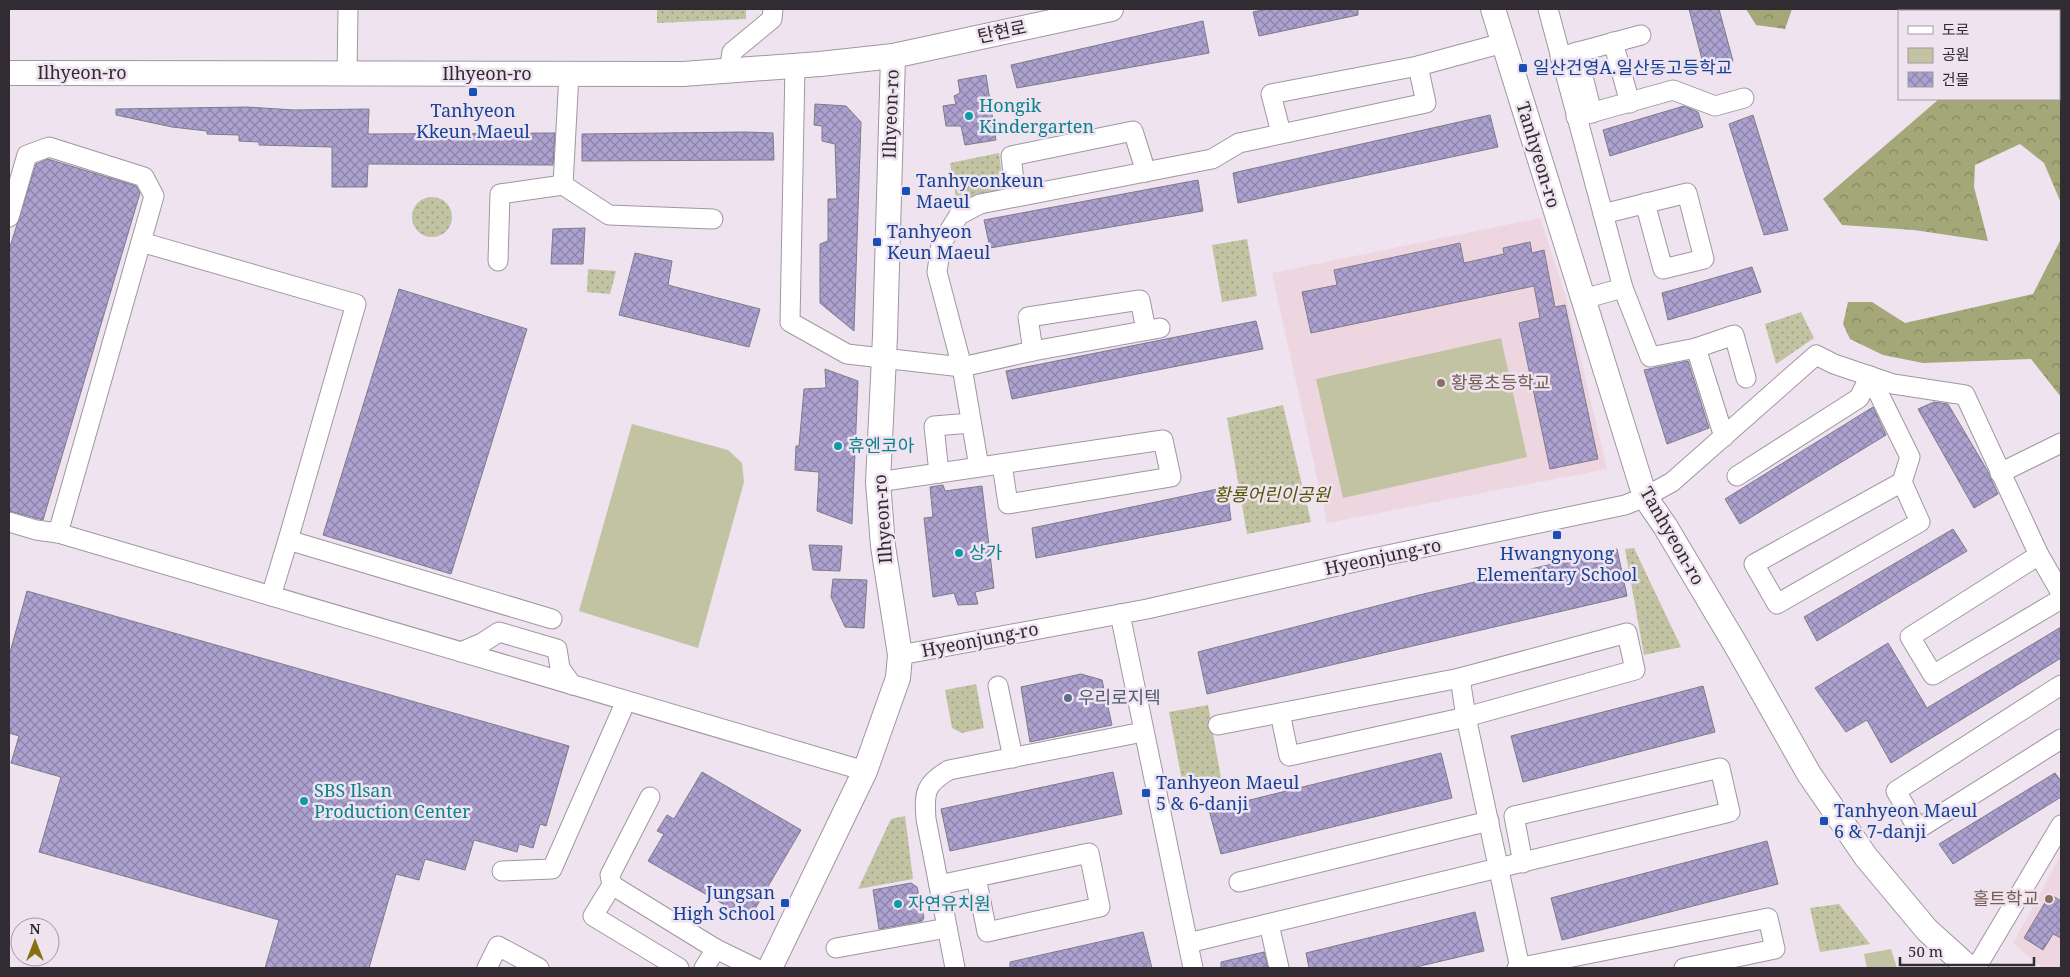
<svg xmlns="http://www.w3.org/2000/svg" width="2070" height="977" font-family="'Noto Serif','Noto Sans KR',serif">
	<defs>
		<pattern id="green-dots" width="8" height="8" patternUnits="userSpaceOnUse" patternTransform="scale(1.25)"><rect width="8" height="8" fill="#c1c3a2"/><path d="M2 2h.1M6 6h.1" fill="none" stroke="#9d9f85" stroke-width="1.8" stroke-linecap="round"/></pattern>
		<pattern id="forest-crowns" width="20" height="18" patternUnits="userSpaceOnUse" patternTransform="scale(1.25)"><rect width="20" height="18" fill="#a4a777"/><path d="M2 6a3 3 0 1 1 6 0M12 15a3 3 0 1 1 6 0" fill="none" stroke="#868862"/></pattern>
		<pattern id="building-cross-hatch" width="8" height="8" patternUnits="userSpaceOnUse" patternTransform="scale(1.25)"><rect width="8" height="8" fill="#aca1cf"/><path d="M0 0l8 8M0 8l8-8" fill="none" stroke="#8c83a9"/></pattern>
	</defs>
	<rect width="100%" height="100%" fill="#eee3ef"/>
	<g fill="#eed6e0">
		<path d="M1540,218l26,79 41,172 -280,54 -55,-250z"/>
		<path d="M2061,855v113h-18l-30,-25z"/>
	</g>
	<g fill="url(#green-dots)">
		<path d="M657,9h89v10l-89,4z"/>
		<path d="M999,153l5,38 -48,8 -6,-36z"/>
		<circle cx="432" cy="217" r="20"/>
		<path d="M1247,239l10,57 -35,6 -10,-57z"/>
		<path d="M588,269l28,2 -6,23 -23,-2z"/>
		<path d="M1801,312l13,26 -38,26 -11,-40z"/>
		<path d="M1283,405l28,117 -64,12 -20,-116z"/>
		<path d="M1634,548l47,99 -37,8 -19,-106z"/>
		<path d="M976,684l8,44 -22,5 -10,-5 -7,-38z"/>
		<path d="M1208,705l14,79 -38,7 -15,-79z"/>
		<path d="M905,816l8,63 -55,10 33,-70z"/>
		<path d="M1839,904l31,40 -50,8 -10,-44z"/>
	</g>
	<g fill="url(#forest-crowns)">
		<path d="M1746,9h46l-7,20 -29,-4z"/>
		<path d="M1982,9h79v194l-17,-40 -24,-19 -45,21 -1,22 14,54 -74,-11 -72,-5 -19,-26 116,-100h120v-88h-76z"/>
		<path d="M2061,239v158l-30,-38 -108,4 -40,-8 -33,-16 -7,-15 5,-22h24l33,21 128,-29z"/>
	</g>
	<g fill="#c1c3a2">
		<path d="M1501,338l26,119 -184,41 -27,-119z"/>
		<path d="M632,424l96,26 14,13 2,19 -46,166 -119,-37z"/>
		<path d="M1891,949l6,19h-30l-3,-14z"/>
	</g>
	<g fill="url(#building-cross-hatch)" stroke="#7e7c89">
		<path d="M1268,9h90v6l-99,21 -6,-24z"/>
		<path d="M1689,9h30l14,52 -29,6z"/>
		<path d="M1203,21l6,32 -192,35 -6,-23z"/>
		<path d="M986,75l10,65 -31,5 -4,-19h-15l-3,-20 13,-2 -2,-8 6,-3 -2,-13z"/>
		<path d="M815,104l31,2 15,16 -7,209 -34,-28v-59l8,-3v-42h9l-2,-55 -13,-3v-15l-8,-1z"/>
		<path d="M1684,106l14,6 5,15 -93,29 -7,-26z"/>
		<path d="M247,107l47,3 75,-1 -1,25 187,-1 -2,32 -185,-1 -1,23h-35v-40l-73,-2v-3l-20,-1v-6l-32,-1v-3l-35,-4 -56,-12v-6z"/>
		<path d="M1490,115l8,32 -260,56 -5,-30z"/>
		<path d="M1753,115l35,115 -24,5 -35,-111z"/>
		<path d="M745,132l28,1 1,27 -192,1v-27z"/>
		<path d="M48,159l88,27 4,7 -97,327 -34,-9v-261l27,-86z"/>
		<path d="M1198,180l5,31 -213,37 -6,-28z"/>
		<path d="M585,228l-2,36h-32l2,-35z"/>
		<path d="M1530,242l2,11 12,-3 11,57 10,-2 33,154 -48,10 -31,-146 21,-5 -6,-32 -223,47 -9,-41 35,-7 -3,-15 126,-27 4,20 40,-9 -1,-6z"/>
		<path d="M635,253l37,8 -4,24 92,24 -11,38 -130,-32z"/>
		<path d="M1752,267l9,25 -93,28 -6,-27z"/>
		<path d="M399,289l128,40 -76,245 -128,-39z"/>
		<path d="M1256,321l7,28 -251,50 -6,-28z"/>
		<path d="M1688,361l21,67 -42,16 -23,-74z"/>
		<path d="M825,369l33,12 -6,143 -35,-13 2,-39 -24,-2 1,-24h3l5,-57 22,-1z"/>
		<path d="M1934,402l14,2 39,66 11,24 -24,14 -56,-99z"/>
		<path d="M1873,407l13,28 -146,89 -15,-25z"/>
		<path d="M943,485l2,6 37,-5 12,102 -19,4 3,12 -20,1 -4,-12 -21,4 -9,-79 9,-1 -3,-30z"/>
		<path d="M1227,487l4,33 -195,38 -4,-30z"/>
		<path d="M1953,529l14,22 -150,90 -13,-24z"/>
		<path d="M809,545l33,1 -2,25 -27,-1z"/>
		<path d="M1617,549l10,47 -420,98 -9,-42 221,-57z"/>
		<path d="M833,579l34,1 -3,48 -19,-1 -14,-30z"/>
		<path d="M27,591l542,155 -23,80 -6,-2 -7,24 -14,-4 -2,8 -43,-12 -9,30 -40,-11 -6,21 -23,-6 -27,94h-104l14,-48 -240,-68 22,-75 -50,-14 8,-27 -10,-3v-77z"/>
		<path d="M2061,627v31l-170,105 -24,-43 -21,12 -31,-44 73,-45 39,65z"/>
		<path d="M1081,674l21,6 10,45 -82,17 -9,-55z"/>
		<path d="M1703,686l12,46 -192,50 -12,-46z"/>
		<path d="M1441,753l11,45 -231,56 -12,-44z"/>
		<path d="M702,772l99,58 -52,89 -101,-58 16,-27 -7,-3 10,-16 7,4z"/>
		<path d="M1113,772l9,42 -172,37 -9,-42z"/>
		<path d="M2055,773l6,8v16l-108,67 -14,-20z"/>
		<path d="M1767,841l11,43 -216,56 -11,-42z"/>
		<path d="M911,883l6,4 7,31 -2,3 -43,8 -6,-39z"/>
		<path d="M2050,894l11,7v37l-8,-4 -10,16 -19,-12z"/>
		<path d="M1475,912l9,39 -72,17h-103l-3,-15z"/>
		<path d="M1143,932l9,36h-142v-6z"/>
		<path d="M1264,952l4,16h-47v-6z"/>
	</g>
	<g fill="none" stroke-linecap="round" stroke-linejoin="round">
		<g stroke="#a096a2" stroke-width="21">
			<g id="minor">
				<path d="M1548,9l75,279 27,69 46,-9 38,-13 12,43"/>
				<path d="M1613,42l17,61"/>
				<path d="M1577,52l15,61"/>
				<path d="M1560,57l81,-22"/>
				<path d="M795,66l-5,256 57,32 115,13 71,-16 127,-23"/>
				<path d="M729,71l3,-19 40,-33 1,-10"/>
				<path d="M347,74l1,-65"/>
				<path d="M1576,117l97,-27 42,16 29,-8"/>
				<path d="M1281,133l-10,-39 147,-28 85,-23"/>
				<path d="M563,185l6,-111"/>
				<path d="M1016,196l-5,-40 122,-25 13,41"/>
				<path d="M1603,214l84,-21 17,66 -41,10 -18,-66"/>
				<path d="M9,217l18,-62 22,-8 95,30 10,19 -13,46"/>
				<path d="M498,261l2,-67 63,-9 46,30 104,4"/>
				<path d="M1583,299l40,-11"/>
				<path d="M1696,348l28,89"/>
				<path d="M1033,351l-5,-34 112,-17 6,30"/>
				<path d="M1870,376l40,81 -8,25 18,40 -143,82 -23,-40 148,-82"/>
				<path d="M979,467l-17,-100 -25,-95 4,-28 18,-29 21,-11 232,-45 27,-16 187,-40 -8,-37"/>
				<path d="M939,473l-5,-47 37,-3"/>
				<path d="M2000,473l61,-30"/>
				<path d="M1737,476l122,-78 11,-22"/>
				<path d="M878,482l285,-42 8,37 -163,27 -6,-40"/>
				<path d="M9,522l27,8 22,3 807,238"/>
				<path d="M58,533l83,-291 215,62 -68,236"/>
				<path d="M2039,555l-129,82 23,38 128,-76"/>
				<path d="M271,596l17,-56 264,79"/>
				<path d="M1120,614l73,354"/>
				<path d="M461,652l21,-9 17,-11 58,17 3,19 12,17"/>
				<path d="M900,655l247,-46 217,-49 261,-55 20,-8 27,-15 144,-127 18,9 59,20 72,11 74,160 22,38"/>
				<path d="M1460,678l6,39 54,251"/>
				<path d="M2061,685l-165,106 22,38 143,-90"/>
				<path d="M998,686l15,72"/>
				<path d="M1218,725l242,-47 167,-45 8,37 -169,47 -177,39 -9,-43"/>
				<path d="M502,871l50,-2 74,-168"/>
				<path d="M1239,882l250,-61"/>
				<path d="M612,885l-2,-10 40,-78"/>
				<path d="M939,885l150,-32 11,54 -113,25 -11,-55"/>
				<path d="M1269,924l10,44"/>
				<path d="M1188,943l542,-131 -10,-44 -206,48 9,47"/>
				<path d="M836,948l111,-20"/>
				<path d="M487,968l11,-22 41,22"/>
				<path d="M679,968l-86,-52 19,-31 104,64 39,19"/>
				<path d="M704,968l12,-19"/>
				<path d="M955,968l-29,-149c-2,-27 -1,-35 23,-49l194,-38"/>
				<path d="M1517,968l251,-50 7,31 -91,19"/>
				<path d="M1976,968l85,-143"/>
			</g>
		</g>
		<g stroke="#a096a2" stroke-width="26">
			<g id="major">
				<path d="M1493,9l152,488 20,29 72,121 72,127 57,83 61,73 42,38"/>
				<path d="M9,73l674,1 137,-10 73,-8 218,-47"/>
				<path d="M770,968l95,-197 33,-93 2,-23 -17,-109 -5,-64 7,-146 8,-280"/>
			</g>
		</g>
		<use href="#minor" stroke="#fff" stroke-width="19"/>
		<use href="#major" stroke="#fff" stroke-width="24"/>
	</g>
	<g fill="#1a4fb4" stroke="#eee3ef" stroke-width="2">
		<rect x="1518" y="63" width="10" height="10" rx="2.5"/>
		<rect x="468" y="87" width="10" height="10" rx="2.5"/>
		<rect x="901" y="186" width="10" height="10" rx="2.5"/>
		<rect x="872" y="237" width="10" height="10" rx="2.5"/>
		<rect x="1552" y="530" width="10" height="10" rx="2.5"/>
		<rect x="1141" y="788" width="10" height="10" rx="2.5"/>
		<rect x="1819" y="816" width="10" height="10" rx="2.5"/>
		<rect x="780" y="898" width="10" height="10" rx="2.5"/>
	</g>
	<g fill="#0f9aa8" stroke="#eee3ef" stroke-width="2">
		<circle cx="969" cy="116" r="5"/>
		<circle cx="838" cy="446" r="5"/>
		<circle cx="959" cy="553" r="5"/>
		<circle cx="304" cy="801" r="5"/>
		<circle cx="898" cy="904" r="5"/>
	</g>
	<g fill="#8d6e63" stroke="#eee3ef" stroke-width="2">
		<circle cx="1441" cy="383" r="5"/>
		<circle cx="2049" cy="899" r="5"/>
	</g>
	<circle fill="#5c6f8a" stroke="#eee3ef" stroke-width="2" cx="1068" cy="698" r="5"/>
	<g text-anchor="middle" stroke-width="5" stroke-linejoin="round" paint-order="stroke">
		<g font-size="18" fill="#302c31" stroke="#eee3ef">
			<text transform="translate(1002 32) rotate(-12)" y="6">탄현로</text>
			<text x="82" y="79">Ilhyeon-ro</text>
			<text x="487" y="80">Ilhyeon-ro</text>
			<text transform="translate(891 114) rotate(-88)" y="6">Ilhyeon-ro</text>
			<text transform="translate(1538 155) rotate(73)" y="6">Tanhyeon-ro</text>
			<text transform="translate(883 519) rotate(-94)" y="6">Ilhyeon-ro</text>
			<text transform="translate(1672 536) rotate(60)" y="6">Tanhyeon-ro</text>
			<text transform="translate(1383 557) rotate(-12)" y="6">Hyeonjung-ro</text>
			<text transform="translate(980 640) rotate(-11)" y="6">Hyeonjung-ro</text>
		</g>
		<g font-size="18" fill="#164399" stroke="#eee3ef" text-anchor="start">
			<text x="1533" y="74">일산건영A.일산동고등학교</text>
			<text x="473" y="117" text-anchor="middle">Tanhyeon<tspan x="473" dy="21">Kkeun Maeul</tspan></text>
			<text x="916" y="187">Tanhyeonkeun<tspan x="916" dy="21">Maeul</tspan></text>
			<text x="887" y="238">Tanhyeon<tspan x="887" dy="21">Keun Maeul</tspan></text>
			<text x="1557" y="560" text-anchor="middle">Hwangnyong<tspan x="1557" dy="21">Elementary School</tspan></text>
			<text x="1156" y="789">Tanhyeon Maeul<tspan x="1156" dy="21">5 &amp; 6-danji</tspan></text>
			<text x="1834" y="817">Tanhyeon Maeul<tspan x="1834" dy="21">6 &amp; 7-danji</tspan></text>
			<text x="775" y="899" text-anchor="end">Jungsan<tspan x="775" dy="21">High School</tspan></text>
		</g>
		<g font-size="18" fill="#0d838f" stroke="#eee3ef" text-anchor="start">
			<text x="979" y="112">Hongik<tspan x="979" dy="21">Kindergarten</tspan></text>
			<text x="848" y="452">휴엔코아</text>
			<text x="969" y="559">상가</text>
			<text x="314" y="797">SBS Ilsan<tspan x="314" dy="21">Production Center</tspan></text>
			<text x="908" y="910">자연유치원</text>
		</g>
		<g font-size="18" fill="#785e54" stroke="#eee3ef" text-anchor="start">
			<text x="1451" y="389">황룡초등학교</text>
			<text x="2039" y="905" text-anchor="end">홀트학교</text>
		</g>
		<g font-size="18" font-style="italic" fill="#545500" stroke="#eee3ef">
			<text x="1272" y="501">황룡어린이공원</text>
		</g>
		<g font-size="18" fill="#4e5e75" stroke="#eee3ef" text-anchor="start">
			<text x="1078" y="704">우리로지텍</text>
		</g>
	</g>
	<rect width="2070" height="977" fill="none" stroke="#302c31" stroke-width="20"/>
	<rect x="1898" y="10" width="162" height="90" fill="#eee3ef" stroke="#a29aa3"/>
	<rect x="1908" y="26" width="25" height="8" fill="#ffffff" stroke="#a29aa3"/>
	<text x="1942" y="35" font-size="15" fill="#302c31">도로</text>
	<rect x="1908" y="48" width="25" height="15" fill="#c1c3a2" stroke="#a29aa3"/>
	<text x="1942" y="60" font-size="15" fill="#302c31">공원</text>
	<rect x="1908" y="72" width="25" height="15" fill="url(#building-cross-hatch)" stroke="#a29aa3"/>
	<text x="1942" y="85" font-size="15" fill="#302c31">건물</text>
	<g transform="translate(35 942)"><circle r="24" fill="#eee3ef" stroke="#a29aa3"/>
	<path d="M0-4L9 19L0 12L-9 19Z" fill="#877011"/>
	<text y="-8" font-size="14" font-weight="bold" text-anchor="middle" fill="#302c31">N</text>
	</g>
	<path d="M1900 957v8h134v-8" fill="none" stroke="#302c31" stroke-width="2.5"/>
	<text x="1908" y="957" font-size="15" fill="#302c31" stroke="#eee3ef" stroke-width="4" paint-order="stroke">50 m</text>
</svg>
